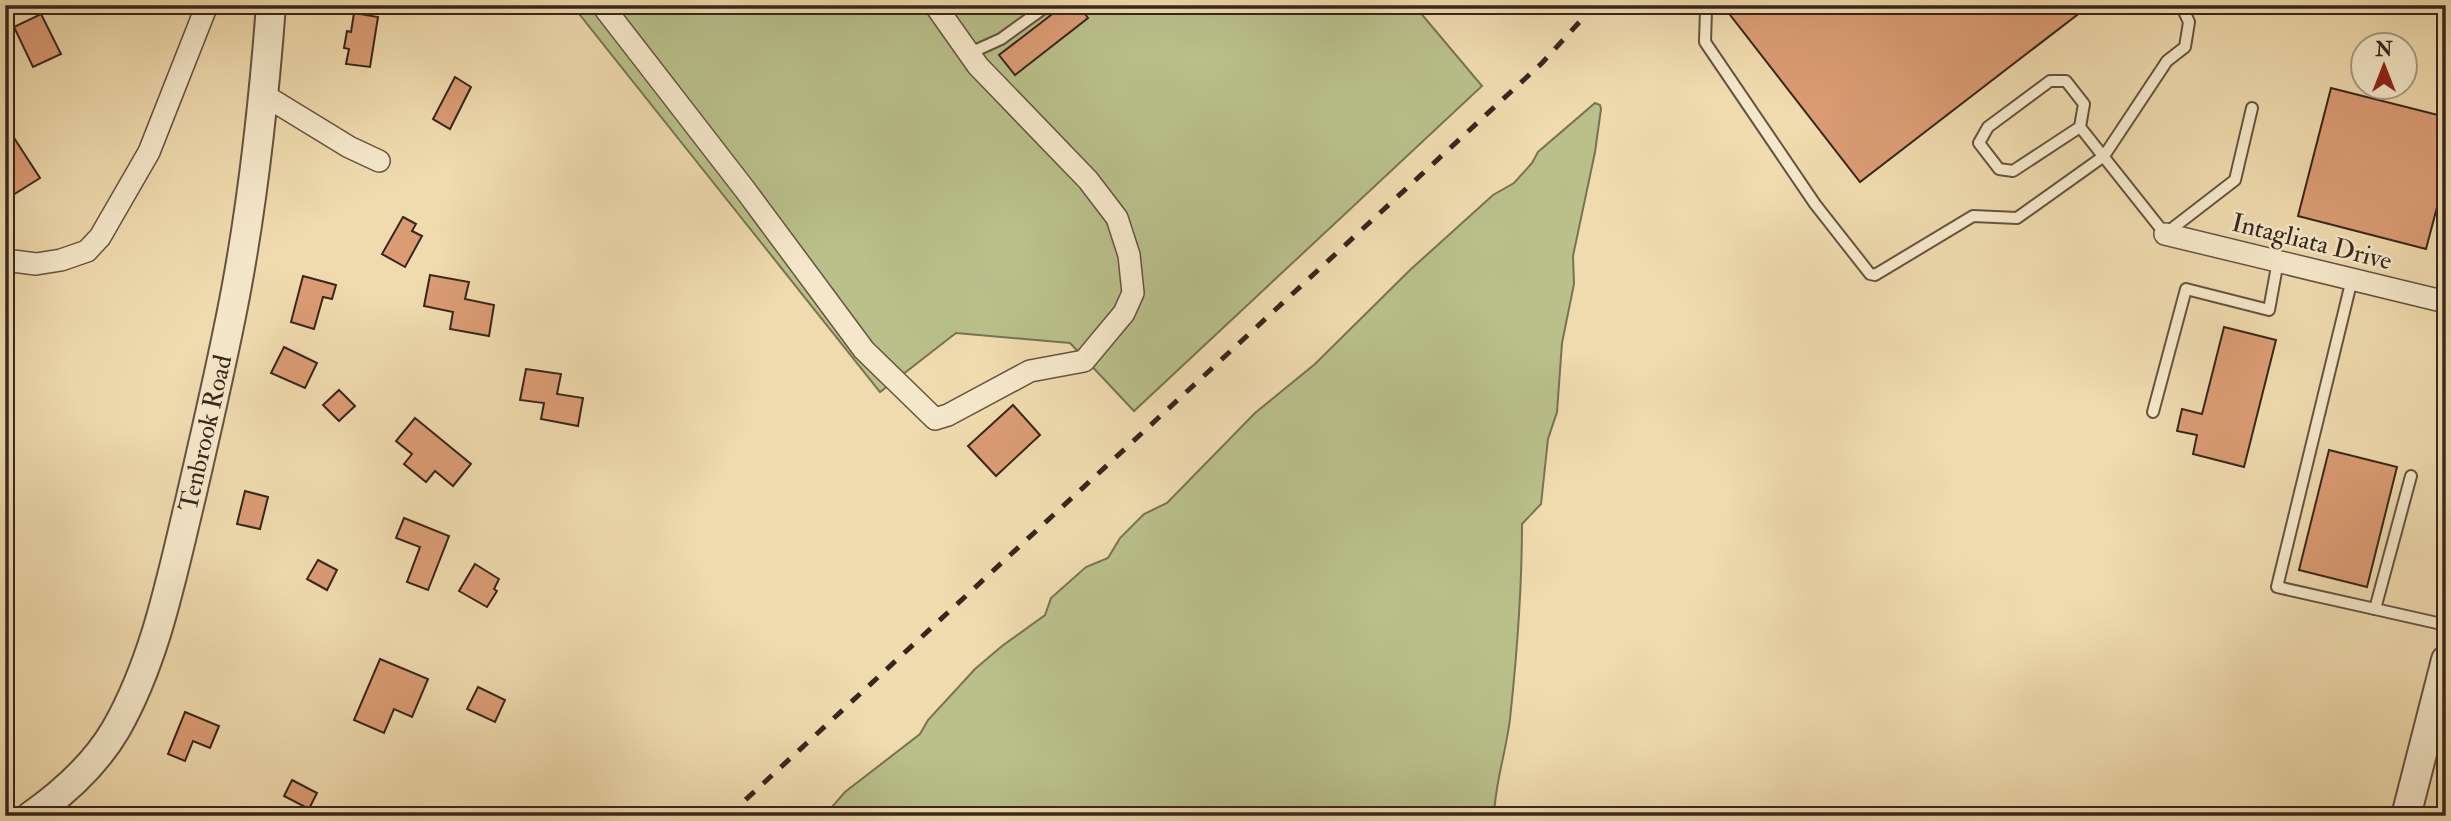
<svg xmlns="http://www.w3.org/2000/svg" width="2451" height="821" font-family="'IM FELL Double Pica',serif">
	<rect width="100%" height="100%" fill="#efdbae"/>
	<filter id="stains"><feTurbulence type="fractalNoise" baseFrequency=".00286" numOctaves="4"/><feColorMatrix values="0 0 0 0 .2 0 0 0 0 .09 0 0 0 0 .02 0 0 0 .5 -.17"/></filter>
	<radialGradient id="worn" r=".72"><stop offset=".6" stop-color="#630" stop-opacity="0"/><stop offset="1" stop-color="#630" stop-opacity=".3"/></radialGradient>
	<g fill="#b9c08a" stroke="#787354" stroke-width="2">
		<path d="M572,5h842l68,81 -348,325 -64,-68 -114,-10 -76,59z"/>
		<path d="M1595,103l5,2 1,4 -6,43 -22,104 1,28 -12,59 -5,69 -9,27 -7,65 -19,20c0,66 -5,130 -12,195 -4,33 -15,64 -16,97h-670l21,-24 75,-58 8,-14 47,-51 27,-23 43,-31 6,-17 35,-31 22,-9 12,-20 24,-24 23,-11 88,-90 60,-49 95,-94 83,-75 21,-12 18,-20 6,-11z"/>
	</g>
	<g fill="#db9c74" stroke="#38261d" stroke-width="2">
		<path d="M1064,5h14l10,13 -73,57 -16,-20z"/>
		<path d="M1735,5h355l-230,177 -133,-171z"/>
		<path d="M354,13l24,4 -8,50 -24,-3 3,-15 -5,-1 3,-17 4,1z"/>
		<path d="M41,14l20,40 -28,13 -19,-40z"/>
		<path d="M455,77l16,10 -21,42 -17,-10z"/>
		<path d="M2331,88l115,29v56l-20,76 -128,-33z"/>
		<path d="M5,124l35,54 -35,22z"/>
		<path d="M403,217l13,7 -4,7 10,5 -17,31 -23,-13z"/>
		<path d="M430,275l39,7 -4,17 29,6 -5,31 -39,-7 3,-17 -29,-6z"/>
		<path d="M303,276l33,9 -4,14 -9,-2 -9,32 -23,-7z"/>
		<path d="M2224,327l52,13 -32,127 -51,-13 4,-19 -20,-4 5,-22 20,5z"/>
		<path d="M284,347l33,16 -12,25 -34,-15z"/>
		<path d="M526,369l35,5 -4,20 26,4 -5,28 -37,-7 3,-16 -24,-3z"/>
		<path d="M339,390l16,16 -16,15 -16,-16z"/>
		<path d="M1013,405l27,30 -44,41 -28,-30z"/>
		<path d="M415,418l56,46 -18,22 -18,-15 -9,11 -22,-18 8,-10 -16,-13z"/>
		<path d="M2329,450l68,17 -30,120 -68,-17z"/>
		<path d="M245,491l23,6 -8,32 -23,-5z"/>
		<path d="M404,518l45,18 -21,54 -21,-8 13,-35 -24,-9z"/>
		<path d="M318,560l19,10 -10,20 -20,-11z"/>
		<path d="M475,564l24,15 -5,10 3,2 -10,16 -28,-16z"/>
		<path d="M380,659l48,20 -16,38 -18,-8 -10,24 -30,-13z"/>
		<path d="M478,687l27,13 -10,22 -28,-13z"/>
		<path d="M185,712l34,14 -9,22 -17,-7 -8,20 -17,-7z"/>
		<path d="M292,780l25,13 -8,16 -25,-13z"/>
	</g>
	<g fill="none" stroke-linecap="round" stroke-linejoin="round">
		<g stroke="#665341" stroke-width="14">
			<g id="service">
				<path d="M1708,5l-2,5 -1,32 110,162 55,70 5,1 98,-59 44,2 87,-62 63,-95 18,-14 4,-25 -8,-17"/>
				<path d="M970,53l31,-14 47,-34"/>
				<path d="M2080,127l-67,44 -14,-2 -20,-26 9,-16 62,-46h16l18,23 -4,23 85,107 70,-54 17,-72"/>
				<path d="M2352,279l-75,308 98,22"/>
				<path d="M2153,412l33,-123 83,21 9,-49"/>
				<path d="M2411,476l-36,133 71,16"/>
			</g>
		</g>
		<g stroke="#665341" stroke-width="24">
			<g id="minor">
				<path d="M602,5l144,186 118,159 71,69 13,-4 82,-44 54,-10 40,-48 9,-20 -4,-38 -12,-37 -29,-38 -110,-114 -43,-61"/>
				<path d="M264,95l85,52 30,14"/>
				<path d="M2165,234l281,68"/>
				<path d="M5,260l31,4 25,-4 26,-9 13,-14 49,-85 58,-147"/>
			</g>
		</g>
		<g stroke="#665341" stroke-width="32">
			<g id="tertiary">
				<path d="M31,816c34,-24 64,-51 85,-87 40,-70 56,-154 75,-232 16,-70 33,-141 46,-212 17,-93 27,-186 34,-280"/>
				<path d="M2406,816l40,-156"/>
			</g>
		</g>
		<use href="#service" stroke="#f5e8ca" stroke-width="10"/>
		<use href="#minor" stroke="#f5e8ca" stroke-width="21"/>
		<use href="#tertiary" stroke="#f5e8ca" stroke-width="28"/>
		<path stroke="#38261d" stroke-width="5" stroke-dasharray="12 12" stroke-linecap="butt" d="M728,816l814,-753 53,-58"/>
	</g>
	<g text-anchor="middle" stroke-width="5" stroke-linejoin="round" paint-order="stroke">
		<g font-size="26" fill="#38261d" stroke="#f5e8ca">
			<text transform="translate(2312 241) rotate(14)" y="9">Intagliata Drive</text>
			<text transform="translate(205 433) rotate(-77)" y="9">Tenbrook Road</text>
		</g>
	</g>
	<rect width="2451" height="821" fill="none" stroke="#efdbae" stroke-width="28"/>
	<rect x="7" y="7" width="2437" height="807" fill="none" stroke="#38261d" stroke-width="3.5"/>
	<rect x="14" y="14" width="2423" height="793" fill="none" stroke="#38261d" stroke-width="2"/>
	<g transform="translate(2384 66)"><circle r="33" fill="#f5e8ca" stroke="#a99a85" stroke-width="2"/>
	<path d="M0-5L12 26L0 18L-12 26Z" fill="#8f2418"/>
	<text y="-10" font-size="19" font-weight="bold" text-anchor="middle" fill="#38261d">N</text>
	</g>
	<rect width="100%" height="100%" filter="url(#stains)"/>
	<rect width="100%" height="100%" fill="url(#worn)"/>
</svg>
